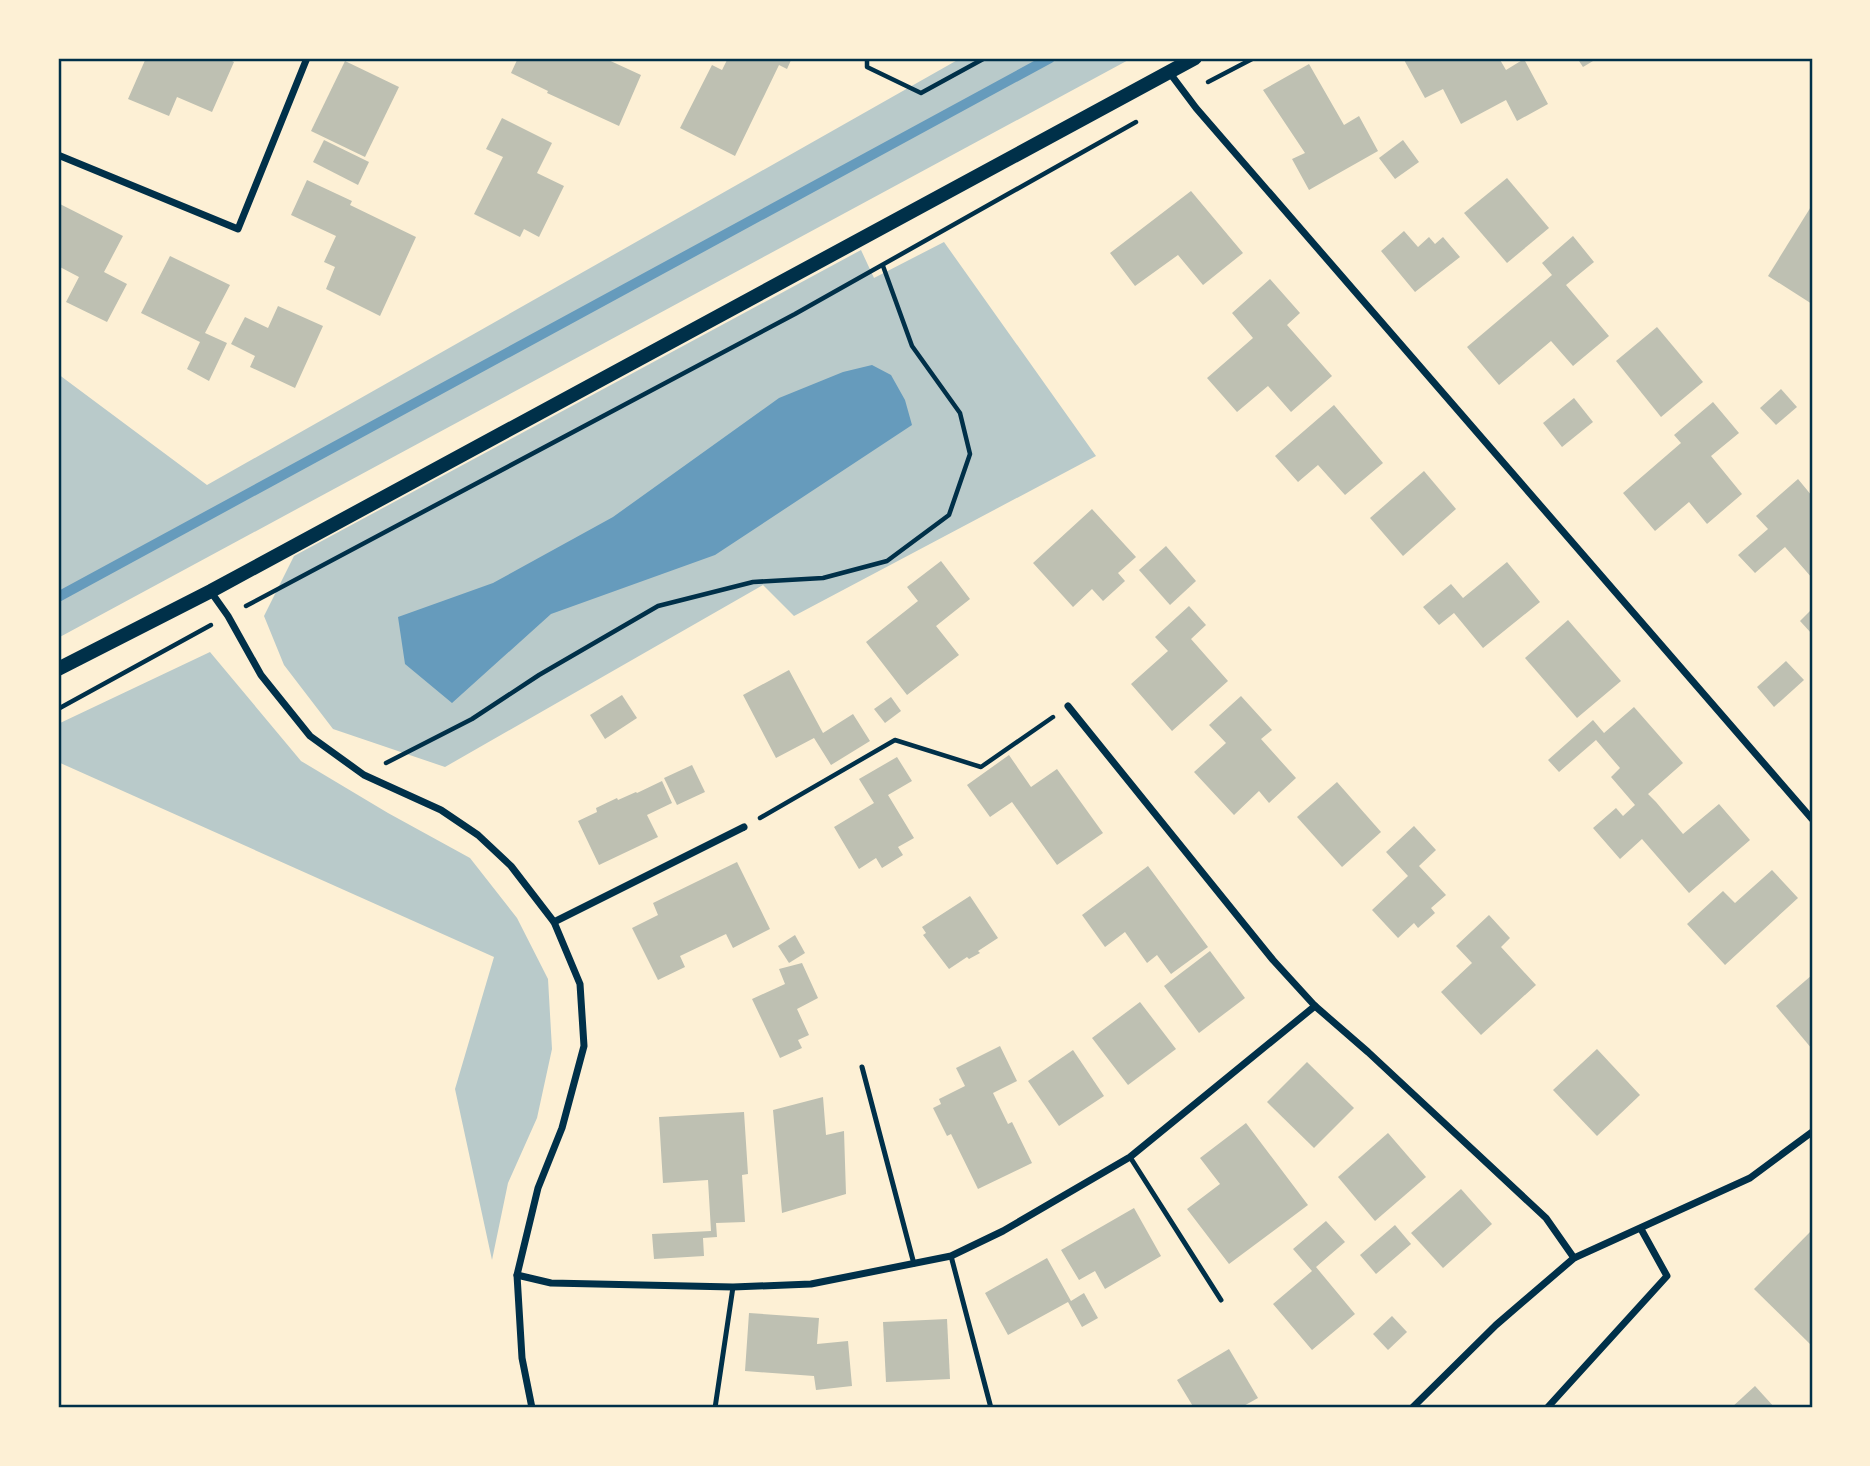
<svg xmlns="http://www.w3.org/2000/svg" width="1870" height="1466" font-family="'Exo 2',sans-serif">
	<rect width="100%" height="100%" fill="#fdf0d5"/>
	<g fill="#b9caca">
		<path d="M961,58h171l-1074,580v-264l149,111z"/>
		<path d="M944,242l152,214 -302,160 -31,-31 -318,182 -112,-38 -49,-64 -20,-49 30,-60 567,-306 13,28z"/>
		<path d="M210,652l91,109 87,52 82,45 47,60 31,61 4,70 -15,69 -29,65 -16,77 -37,-171 39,-132 -436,-195v-38z"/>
	</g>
	<path fill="#669bbc" d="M872,365l19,10 14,25 7,25 -197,130 -164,59 -99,89 -47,-39 -7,-47 95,-34 120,-66 166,-119 64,-26z"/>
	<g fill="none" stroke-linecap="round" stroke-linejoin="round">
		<path stroke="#669bbc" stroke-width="10" d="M58,597l992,-539"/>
	</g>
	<g fill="#bec0b2">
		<path d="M146,58h80l8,4 -22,50 -35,-15 -8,19 -41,-17z"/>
		<path d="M518,58h86l37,17 -22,51 -72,-33 1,-2 -37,-18z"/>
		<path d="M728,58h64l-5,11 -8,-4 -44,91 -55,-28 32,-63 10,5z"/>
		<path d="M1403,58h96l7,12 18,-11 24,45 -31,17 -11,-21 -45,24 -18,-35 -18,9z"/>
		<path d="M1577,58h21l-15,9z"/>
		<path d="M345,61l54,26 -34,70 -54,-26z"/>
		<path d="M1309,64l35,61 15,-9 19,35 -69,39 -17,-31 13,-6 -42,-63z"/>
		<path d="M502,118l50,25 -15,30 27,13 -25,51 -15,-8 -4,8 -46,-23 29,-57 -17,-8z"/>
		<path d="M324,140l45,22 -11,23 -45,-23z"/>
		<path d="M1403,140l16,22 -24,17 -16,-21z"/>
		<path d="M1507,178l42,50 -42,35 -43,-50z"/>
		<path d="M307,180l45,21 -2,4 66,32 -36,79 -54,-27 9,-22 -11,-5 12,-26 -45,-21z"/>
		<path d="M1191,191l52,62 -40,32 -25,-30 -43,31 -25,-33z"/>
		<path d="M58,203l65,33 -19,36 23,12 -20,38 -41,-20 13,-25 -21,-11z"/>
		<path d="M1812,205v99l-44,-28z"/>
		<path d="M1404,231l14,16 11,-10 6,7 8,-7 17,20 -45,35 -34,-41z"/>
		<path d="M1573,236l21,26 -28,23 43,51 -36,30 -22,-25 -52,44 -32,-38 85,-72 -10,-12z"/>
		<path d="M170,256l60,29 -25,48 22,10 -18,38 -22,-12 13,-27 -59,-29z"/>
		<path d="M1270,279l30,34 -13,12 45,51 -41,36 -23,-26 -31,26 -30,-34 46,-40 -21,-25z"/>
		<path d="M278,306l45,20 -28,62 -45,-21 5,-11 -24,-12 14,-27 23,11z"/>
		<path d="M1657,327l46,55 -42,35 -45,-56z"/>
		<path d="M1781,389l16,18 -21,18 -16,-17z"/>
		<path d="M1574,398l19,24 -31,25 -19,-24z"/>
		<path d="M1713,402l26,31 -28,23 31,38 -35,30 -18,-22 -34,29 -32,-38 58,-50 -7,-8z"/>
		<path d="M1334,405l49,58 -38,32 -27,-30 -20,17 -23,-26z"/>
		<path d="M1424,471l32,38 -53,47 -33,-38z"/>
		<path d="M1798,479l14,17v82l-27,-31 -30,26 -17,-18 30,-26 -12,-13z"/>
		<path d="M1092,509l44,48 -18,16 7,8 -22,20 -11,-12 -19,18 -40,-44z"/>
		<path d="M1166,546l30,35 -26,24 -31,-35z"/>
		<path d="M941,561l29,38 -34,27 23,29 -52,40 -41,-53 52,-41 -11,-14z"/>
		<path d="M1507,562l33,40 -57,46 -29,-35 -15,12 -16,-18 28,-23 12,14z"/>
		<path d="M1189,606l17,19 -15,14 37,42 -56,50 -41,-47 37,-33 -13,-14z"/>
		<path d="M1812,609v25l-12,-13z"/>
		<path d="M1568,620l53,61 -44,37 -52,-60z"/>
		<path d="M1786,661l18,19 -30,27 -17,-20z"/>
		<path d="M789,670l34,63 30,-19 17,27 -39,24 -17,-27 -38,20 -33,-63z"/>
		<path d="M622,695l15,23 -32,21 -15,-24z"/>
		<path d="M1241,696l31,34 -11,9 35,39 -27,25 -10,-12 -25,24 -40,-43 32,-29 -17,-18z"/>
		<path d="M891,697l10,14 -16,12 -11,-14z"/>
		<path d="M1634,707l49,56 -35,31 8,8 27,32 36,-30 31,36 -61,53 -47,-54 -22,20 -27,-31 23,-20 7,8 12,-11 -24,-28 9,-9 -24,-28 -37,32 -11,-12 45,-40 11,13z"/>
		<path d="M1009,755l22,32 26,-18 46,64 -46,32 -45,-63 -22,15 -23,-32z"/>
		<path d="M897,757l15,24 -24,14 26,43 -16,9 5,8 -21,13 -6,-10 -17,11 -25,-42 40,-24 -15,-24z"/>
		<path d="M692,765l13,27 -28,13 -13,-27z"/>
		<path d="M662,781l10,22 -25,12 11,22 -59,28 -21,-44 19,-9 -1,-4 21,-10 1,2 18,-8 1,1z"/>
		<path d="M1337,782l44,50 -39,35 -45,-50z"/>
		<path d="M1414,826l22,24 -17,16 27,29 -15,13 4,5 -17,15 -4,-5 -16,15 -26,-28 36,-34 -22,-24z"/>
		<path d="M737,862l33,67 -37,19 -7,-14 -46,22 5,11 -27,13 -26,-52 26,-13 -5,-12z"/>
		<path d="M1148,866l60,81 -37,27 -14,-19 -10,8 -22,-31 -20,15 -23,-32z"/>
		<path d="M1772,870l26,28 -73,67 -38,-41 36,-33 12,12z"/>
		<path d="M970,896l28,42 -20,13 2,2 -11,6 -2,-2 -18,12 -26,-34 3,-2 -4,-6z"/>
		<path d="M1489,915l21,23 -9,9 35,38 -55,50 -40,-43 31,-29 -16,-17z"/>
		<path d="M795,935l10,18 -16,10 -11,-17z"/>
		<path d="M1210,951l35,47 -46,35 -35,-47z"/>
		<path d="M802,963l16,35 -21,11 12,26 -11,5 4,8 -22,10 -28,-59 33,-15 -6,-15z"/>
		<path d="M1812,975v74l-36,-43z"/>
		<path d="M1140,1002l36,47 -48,36 -36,-47z"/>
		<path d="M1000,1046l17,35 -24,12 15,31 4,-2 20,41 -54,26 -27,-55 -4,2 -14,-28 8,-4 -2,-5 26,-13 -9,-18z"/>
		<path d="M1597,1049l43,46 -43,41 -44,-46z"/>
		<path d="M1073,1050l31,46 -45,30 -31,-45z"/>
		<path d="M1307,1062l47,46 -40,40 -47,-46z"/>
		<path d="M823,1097l3,38 18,-4 2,63 -64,19 -9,-103z"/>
		<path d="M744,1112l4,62 -6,1 3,47 -29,1 1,14 -14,1 1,18 -50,3 -2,-25 59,-3 -3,-51 -45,3 -4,-66z"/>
		<path d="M1246,1123l62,82 -79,59 -42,-55 33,-25 -20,-26z"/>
		<path d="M1388,1133l38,44 -51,44 -37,-44z"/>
		<path d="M1461,1189l31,35 -49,44 -32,-35z"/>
		<path d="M1134,1208l27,48 -56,33 -10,-18 -16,9 -18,-30z"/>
		<path d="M1326,1221l19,21 -29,25 39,47 -43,36 -39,-46 39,-33 -19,-22z"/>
		<path d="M1395,1225l16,19 -35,30 -16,-19z"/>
		<path d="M1812,1230v116l-58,-57z"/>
		<path d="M1047,1258l24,43 13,-8 14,25 -16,9 -14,-25 -60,33 -23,-42z"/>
		<path d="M749,1313l70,5 -2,26 31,-3 4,45 -36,4 -2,-14 -69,-5z"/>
		<path d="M1392,1316l15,16 -19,18 -15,-16z"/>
		<path d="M947,1319l3,60 -64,3 -3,-60z"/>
		<path d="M1229,1349l29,49 -18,10h-46l-17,-28z"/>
		<path d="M1755,1386l20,22h-44z"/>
	</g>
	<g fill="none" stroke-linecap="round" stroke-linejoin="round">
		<g stroke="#003049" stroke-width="4.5">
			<path d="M867,58v9l54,26 64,-35"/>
			<path d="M1208,82l46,-24"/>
			<path d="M246,606l549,-292 341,-192"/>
			<path d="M58,709l153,-84"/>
			<path d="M386,763l86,-44 67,-44 119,-69 95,-24 70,-4 64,-17 62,-46 21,-61 -10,-41 -48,-67 -29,-80"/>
			<path d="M760,818l135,-78 86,27 72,-50"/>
		</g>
		<g stroke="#003049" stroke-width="5">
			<path d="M862,1067l52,197"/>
			<path d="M1130,1157l91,143"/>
			<path d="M951,1256l40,152"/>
			<path d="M715,1408l18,-121"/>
		</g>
		<g stroke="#003049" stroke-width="7">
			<path d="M1169,72l27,36 616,711"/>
			<path d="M58,155l180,74 69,-171"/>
			<path d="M211,592l17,24 33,59 49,61 54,39 77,35 37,25 33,31 43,56 26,62 4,62 -22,82 -24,60 -21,87 5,83 10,50"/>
			<path d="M1068,706l205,254 42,46 53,46 178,166 28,40"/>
			<path d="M554,922l190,-95"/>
			<path d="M517,1275l34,8 182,4 78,-3 140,-28 52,-25 127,-74 185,-151"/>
			<path d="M1412,1408l84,-83 78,-67 176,-80 62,-46"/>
			<path d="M1547,1408l120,-132 -26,-47"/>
		</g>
		<path stroke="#003049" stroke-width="14" d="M58,669l153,-78 984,-533"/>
	</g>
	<rect width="1870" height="1466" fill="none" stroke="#fdf0d5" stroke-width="119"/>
	<rect x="60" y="60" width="1751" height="1346" fill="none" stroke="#003049" stroke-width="2.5"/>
</svg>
